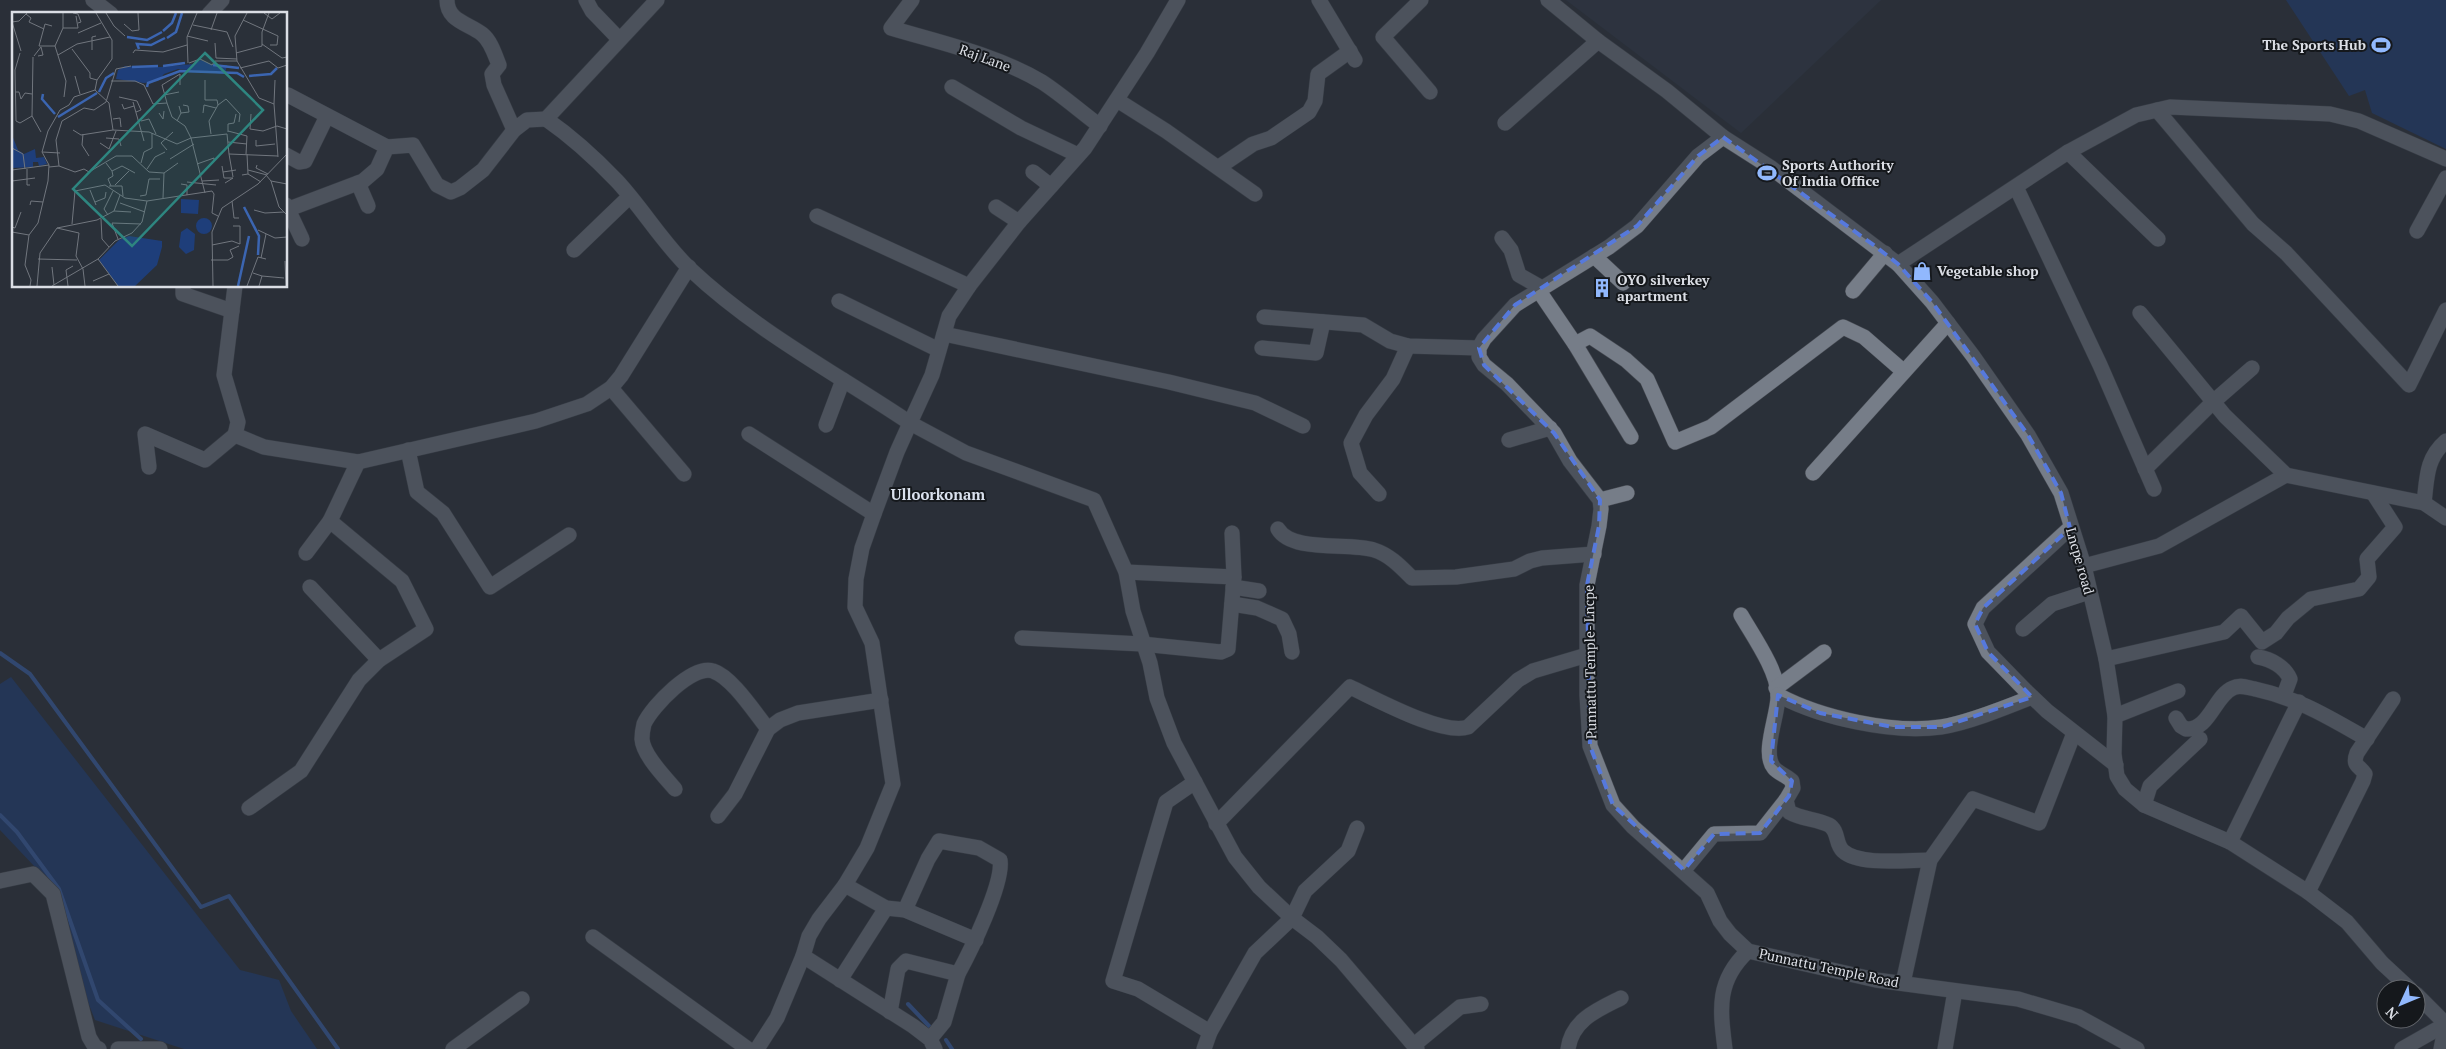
<svg xmlns="http://www.w3.org/2000/svg" width="2446" height="1049" font-family="'PT Serif',serif">
	<rect width="100%" height="100%" fill="#2a3039"/>
	<path fill="#313948" d="M1566,0h315l-140,133z"/>
	<g fill="#1e3e7a">
		<path d="M2286,0h160v149l-74,-36 -7,-23 -16,6z"/>
		<path d="M11,677l229,293 39,10 12,31 26,38h-133l-89,-29 -60,-153 -35,-37v-146z"/>
	</g>
	<g fill="none" stroke-linecap="round" stroke-linejoin="round">
		<g stroke="#3b65b1" stroke-width="4">
			<path d="M0,653l30,21 171,233 28,-11 109,153"/>
			<path d="M0,815l17,17 42,57 39,111 43,39"/>
			<path d="M908,1004l21,22"/>
			<path d="M946,1040l6,9"/>
		</g>
		<g stroke="#474b53" stroke-width="16">
			<g id="minor">
				<path d="M93,0l18,14"/>
				<path d="M447,0c0,21 21,23 35,34 9,7 13,21 17,31l-7,9 2,11 20,45"/>
				<path d="M586,0l6,11 27,28"/>
				<path d="M657,0l-111,119c26,18 49,39 71,62 26,28 45,61 73,88 67,63 144,103 220,154l-13,29 -23,62 -12,34 -6,31 -1,28 17,36 21,141 -26,64 -22,37 -26,34 -10,17 -6,20 110,70 17,13 5,10"/>
				<path d="M912,0l-21,28c50,15 106,27 151,54 20,13 39,30 58,44"/>
				<path d="M1178,0l-31,53 -62,95 -66,74 -50,64 -20,30 -17,59 -22,48 56,30 128,47 32,72 7,39 17,52 7,35 17,45 61,114 24,30 33,31 25,19 24,23 76,89"/>
				<path d="M1319,0l36,60"/>
				<path d="M1421,0l-38,37 47,55"/>
				<path d="M1548,0l50,41 69,50 56,46 47,30 128,97 170,-112 68,-37 34,-8 160,7 29,7 87,38"/>
				<path d="M209,14l13,-14"/>
				<path d="M952,87l69,41 57,27"/>
				<path d="M288,95l99,52"/>
				<path d="M1117,100l49,31 89,63"/>
				<path d="M2157,110l96,114 33,29 123,132 37,-75"/>
				<path d="M1505,123l93,-82"/>
				<path d="M1723,137l-25,19 -61,70 -28,21 -94,58 -31,34 -5,9v9l5,8 23,19 47,49 16,28 30,39 1,9 -2,17 -12,59v110l3,51 23,59 20,22 74,66 13,28 10,13 18,17 128,29 142,19 61,18 58,32"/>
				<path d="M2068,152l90,87"/>
				<path d="M286,155l13,7 6,-1 22,-45"/>
				<path d="M1219,167l34,-23 18,-6 38,-26 6,-11 3,-27 32,-23"/>
				<path d="M1033,172l18,14"/>
				<path d="M358,183l10,23"/>
				<path d="M2016,187l84,178 54,124"/>
				<path d="M286,205l16,34"/>
				<path d="M996,207l23,15"/>
				<path d="M289,209l74,-28 14,-12 10,-22 26,-2 24,40 14,7 9,-4 23,-18 31,-40 13,-10 19,-1"/>
				<path d="M817,216l152,70"/>
				<path d="M2417,231l29,-53"/>
				<path d="M1502,238l9,12 8,25 23,13"/>
				<path d="M574,250l55,-53"/>
				<path d="M1594,256l29,27"/>
				<path d="M1898,264l34,38 41,54 55,79 33,58 23,73 22,93 9,57 -1,38 3,22 8,13 19,16 86,37 78,50 39,30 35,41 28,26"/>
				<path d="M183,286v8l49,17"/>
				<path d="M235,286l-11,89 14,47 -3,13 29,12 94,15 178,-41 51,-17 24,-16 10,-12 68,-109"/>
				<path d="M1539,291l36,53 56,93"/>
				<path d="M1853,291l32,-38"/>
				<path d="M839,301l100,49"/>
				<path d="M2140,313l85,103 61,59 138,28 22,15"/>
				<path d="M1264,317l99,8 27,16 18,5 71,2"/>
				<path d="M944,334l225,48 86,21 48,23"/>
				<path d="M1575,344l15,-8 36,24 21,19 28,63 36,-15 132,-100 21,10 39,34"/>
				<path d="M1262,348l54,5 7,-31"/>
				<path d="M611,388l73,86"/>
				<path d="M826,425l17,-45"/>
				<path d="M749,434l125,80"/>
				<path d="M1509,440l41,-12"/>
				<path d="M408,450l9,42 26,21 47,74 79,-52"/>
				<path d="M149,467l-4,-33 60,26 30,-25"/>
				<path d="M2145,469l68,-67 39,-34"/>
				<path d="M1813,473l135,-150"/>
				<path d="M1379,494l-19,-21 -9,-30 15,-28 27,-36 15,-33"/>
				<path d="M1600,500l27,-7"/>
				<path d="M2424,503c3,-25 2,-45 22,-62"/>
				<path d="M2070,528l-87,80 -8,16 13,28 38,39 21,20 69,54"/>
				<path d="M1278,529c14,24 72,13 96,21 16,5 27,17 38,28l44,-1 58,-8 16,-8 12,-3 52,-4"/>
				<path d="M306,553l24,-32"/>
				<path d="M2084,566l75,-20 127,-71"/>
				<path d="M1126,572l108,5"/>
				<path d="M310,587l69,73"/>
				<path d="M1233,587l26,4"/>
				<path d="M1232,604l25,4 25,11 7,15 3,18"/>
				<path d="M1741,615c12,21 37,56 37,80 1,18 -17,58 -4,73 4,5 13,8 18,13l1,7 -7,12 3,12c12,7 27,7 40,13 10,6 6,19 14,26 16,15 64,9 87,9"/>
				<path d="M2023,629l29,-25 37,-12"/>
				<path d="M1022,638l120,6 79,8 7,-3 6,-72 -2,-44"/>
				<path d="M2258,657c13,2 27,10 32,22l-6,16"/>
				<path d="M2106,659l118,-27 17,-16 21,26 14,-9 12,-15 23,-19 48,-10 10,-12 -2,-18 28,-32 -22,-34"/>
				<path d="M1776,688l48,-36"/>
				<path d="M1778,695c43,23 115,39 163,32 27,-4 66,-20 91,-30"/>
				<path d="M2115,716l63,-25"/>
				<path d="M2176,718l5,8 5,3c23,2 29,-34 47,-41 7,-4 15,0 22,1 45,10 73,28 112,50"/>
				<path d="M1195,782l-29,20 -53,179 25,8 72,43"/>
				<path d="M675,789c-10,-12 -32,-34 -33,-50 0,-5 1,-11 2,-15 8,-18 49,-60 69,-53 19,6 42,42 55,58"/>
				<path d="M2144,805l6,-19 50,-47"/>
				<path d="M249,808l52,-37 58,-91 20,-20 47,-31 -24,-48 -72,-60 28,-59"/>
				<path d="M718,816l17,-22 33,-65 12,-9 18,-7 83,-13"/>
				<path d="M1216,824l134,-137c26,12 93,49 118,40l50,-47 15,-9 54,-16"/>
				<path d="M2230,842l69,-140"/>
				<path d="M1684,870l30,-36 46,-1 26,-33"/>
				<path d="M0,881l33,-7 20,20 36,143 6,10 4,2"/>
				<path d="M845,885l41,23 19,2 71,30"/>
				<path d="M2308,892l55,-111 2,-7c-6,-9 -13,-8 -8,-21l36,-54"/>
				<path d="M593,937l155,112"/>
				<path d="M840,980l46,-72"/>
				<path d="M1903,983l27,-123 43,-61 66,24 35,-90"/>
				<path d="M2416,994l30,30"/>
				<path d="M890,1012l8,-43 8,-8 52,13c12,-22 46,-91 42,-114l-21,-12 -40,-7 -11,18 -23,51"/>
				<path d="M930,1039l14,-17 14,-48"/>
				<path d="M1414,1045l46,-38 21,-3"/>
				<path d="M118,1049h42"/>
				<path d="M453,1049l69,-50"/>
				<path d="M757,1049l20,-31 26,-62"/>
				<path d="M1204,1049l6,-17 45,-79 37,-35 13,-27 43,-40 9,-23"/>
				<path d="M1568,1049c4,-29 29,-39 53,-51"/>
				<path d="M1725,1049c-5,-40 -9,-68 23,-98"/>
				<path d="M1945,1049l10,-58"/>
				<path d="M2402,1049l44,-25"/>
				<path d="M2441,1049l5,-25"/>
			</g>
		</g>
		<use href="#minor" stroke="#767d88" stroke-width="15"/>
	</g>
	<path d="M0 0H2446V1049H0ZM1723,137l152,109 23,18 34,38 96,133 33,58 9,35 -87,80 -8,16 13,28 44,45 -90,30h-49l-73,-14 -42,-18 -7,66 21,20 -3,15 -29,37 -46,1 -30,36 -71,-65 -23,-59 -3,-161 12,-59 1,-26 -46,-67 -70,-68 -5,-17 36,-43 122,-79 61,-70z" fill="#2a3039" fill-opacity=".55" fill-rule="evenodd"/>
	<path fill="none" stroke="#5679dc" stroke-width="4" stroke-dasharray="10 6" stroke-linejoin="round" d="M1723,137l152,109 23,18 34,38 96,133 33,58 9,35 -87,80 -8,16 13,28 44,45 -90,30h-49l-73,-14 -42,-18 -7,66 21,20 -3,15 -29,37 -46,1 -30,36 -71,-65 -23,-59 -3,-161 12,-59 1,-26 -46,-67 -70,-68 -5,-17 36,-43 122,-79 61,-70z"/>
	<defs>
		<g id="stadium-bare" transform="scale(1.5)"><path d="M0-5a6.5 5 0 1 0 0 10a6.5 5 0 1 0 0-10ZM-3.5-1.8h7v3.6h-7Z" fill="#91b8fd" stroke="#15181c" stroke-width="2.5" paint-order="stroke"/></g>
		<g id="shop-bare" transform="scale(1.5)"><path d="M-5-2.5h2.3a2.7 3.5 0 0 1 5.4 0H5L5.5 6h-11ZM-1.5-2.5h3a1.5 2.3 0 0 0-3 0Z" fill="#91b8fd" stroke="#15181c" stroke-width="2.5" paint-order="stroke"/></g>
		<g id="building-bare" transform="scale(1.5)"><path d="M-4-6H4V6H1V3H-1V6H-4ZM-2.5-4.3h1.7v1.8h-1.7ZM.8-4.3h1.7v1.8H.8ZM-2.5-1h1.7V.8h-1.7ZM.8-1h1.7V.8H.8Z" fill="#91b8fd" stroke="#15181c" stroke-width="2.5" paint-order="stroke"/></g>
	</defs>
	<g fill-rule="evenodd">
		<use href="#stadium-bare" x="2381" y="45"/>
		<use href="#stadium-bare" x="1767" y="173"/>
		<use href="#shop-bare" x="1922" y="271"/>
		<use href="#building-bare" x="1602" y="288"/>
	</g>
	<g text-anchor="middle" stroke-width="4" stroke-linejoin="round" paint-order="stroke">
		<g font-size="14" font-weight="bold" fill="#dbdee5" stroke="#15181c" text-anchor="start">
			<text x="2366" y="50" text-anchor="end">The Sports Hub</text>
			<text x="1782" y="170">Sports Authority<tspan x="1782" dy="16">Of India Office</tspan></text>
			<text x="1937" y="276">Vegetable shop</text>
			<text x="1617" y="285">OYO silverkey<tspan x="1617" dy="16">apartment</tspan></text>
		</g>
		<g font-size="14" fill="#dbdee5" stroke="#15181c">
			<text transform="translate(985 58) rotate(20)" y="5">Raj Lane</text>
			<text transform="translate(2080 561) rotate(74)" y="5">Lncpe road</text>
			<text transform="translate(1590 662) rotate(-91)" y="5">Punnattu Temple- Lncpe</text>
			<text transform="translate(1829 968) rotate(12)" y="5">Punnattu Temple Road</text>
		</g>
		<g font-size="15" font-weight="bold" fill="#dae1ed" stroke="#15181c">
			<text x="938" y="500">Ulloorkonam</text>
		</g>
	</g>
	<g transform="translate(12 12)">
		<rect width="275" height="275" fill="#2a3039"/>
		<path d="M189,48l12,5h14l-2,9 -47,-5 -14,5 -6,7 -14,2 -28,-4 2,-9 7,-4 35,1 34,-3zM0,123l6,15 6,4 11,-5 1,9 8,-1 3,7 -8,2 -1,-4h-5v5l-21,1zM169,187l18,1 -1,14 -17,-1zM184 214a8 8 0 1 1 16 0a8 8 0 1 1-16 0ZM175,216l8,6 -1,16 -8,4 -7,-7 2,-15zM117,224l33,5v6l-5,18 -22,21h-17l-19,-26 20,-20z" fill="#1e3e7a"/>
		<path fill="none" stroke="#3b65b1" stroke-width="2.5" d="M151,19l9,-8 4,-10M115,25l20,3 15,-8M155,26l9,-6 6,-19M127,37l-2,-5 14,1 14,-7M201,53l26,3M151,54l22,-3M120,55l26,-1M237,64l22,-2 6,-6M135,75l1,-4 32,-12 57,2 7,4M87,80l7,-14 8,-5M31,82l-1,5 13,15M46,105l39,-24M232,195l15,29 -1,19M226,274l11,-50"/>
		<path fill="none" stroke="#71767e" stroke-width="1" d="M61,1l5,1 3,8 -3,1M94,1l8,13 11,10M235,1l-12,23 2,25 22,37 15,6 4,53M252,1l8,6 8,-6M14,2l5,4 -2,4 15,7M231,8l35,16 -1,9h-7M0,10l9,29M0,10l7,-1 8,-8M112,12l8,7 7,-1 -1,-17M181,13l34,7 6,15M40,14l-7,-2 -6,22h16l11,35 -2,16M51,16h15l-2,-12M199,18l6,-17M66,21l23,-10M175,24l21,5M203,31l1,15 21,1M250,32l20,14 5,-1M43,34l8,-18v-15M60,37l18,24v5l7,2M80,38v-13l4,-1M8,41l-5,17 1,51 4,2 12,-7 9,16M121,41l2,-3 28,2 24,-7M224,41l26,-7v-14l7,-19M46,43l19,-11 33,-7M22,44l7,-9 2,8 -5,1M176,51l-1,-26 10,-24M177,51l11,-4 12,6 3,-4h22M228,56l29,-7 9,7 9,-3M63,64l5,18M193,68v20h12l1,5M99,69h24l9,4 9,19 14,-1 5,14 13,9 6,12 36,-4 2,20 49,2M83,78l14,13 4,27 36,2 28,12 14,-6 14,55M3,80h4l2,7 4,-6 7,1M152,83l15,-3M107,85l18,4 4,9 -5,2M121,90l11,39M155,91l-5,-18 18,-11v11M110,92l2,5 10,-3M262,92l1,-24M147,101l4,6 1,-8M169,101l8,-1 -1,-6 -5,-1M191,101l1,-8 12,3M239,102l-1,15 13,2 14,-5 10,3M20,104l1,-59M101,107l7,-1 1,9M129,109l8,-2 7,15M165,109l4,-8 -2,-7M61,118l8,5 32,-5M216,119l19,5 -1,18M216,120v-8l6,-1 2,-9M71,122l-1,11 7,11M199,122l-2,-13 9,-16 8,-6 14,15 -1,8M94,126l13,1 2,7M244,128v6l19,-2M216,130l19,2M88,131l9,6 7,-18M0,136l11,6 2,15M155,138l-6,-7 12,-11M30,140l18,1M217,142l4,23M235,142l1,20M158,147l24,-15M94,151l6,8 1,5 -5,3 3,7M129,151l3,-11 8,-4v-15M185,152l17,-6v3M245,153l-1,3 12,6M47,154l-3,-26 6,-19 22,-13 10,2 12,-8 10,-33 15,-3M210,154l1,6 13,-2M37,155l10,-1 16,6 9,-3 5,3 27,-16h16l17,16 15,1 -1,25M15,157v16h3M135,157l8,-12 10,-5M0,158l37,-5M236,158l19,5M100,159l10,-5 13,7M211,160l1,6h9l-8,5M152,161l14,-10M230,163l6,-1 13,8M254,163l5,6 8,26 8,8M0,169l23,-3M190,169l17,-1M259,169l16,3M175,170l29,3M169,172l6,1v10M103,173l14,-14M97,174h13l1,10M78,178l6,15M128,184l6,-1 3,-16h11M220,189l2,17h5M83,190l10,-4 1,-6M108,191l25,9M18,193l1,-4 12,1M242,198l11,3 19,-1M102,199l6,-16M96,203l-4,-6 9,-18M89,207l1,20 7,8M60,212l3,-33 30,-6 20,13 22,3M0,215l3,1 6,-16M45,216l22,5 -3,23 7,13M246,218l17,8 12,-1M0,220l17,3M106,227l-6,-16 29,1M200,233l20,-4 8,3v-18h-7M249,246l5,-24M26,247l39,1M86,247l20,27M199,248h17l5,-3 -3,-7 9,-4M273,249l1,25M40,255l2,18M71,257l2,17M241,261l9,3 -3,10M250,264l22,2M81,269l16,-7M18,274l1,-6 -6,-15 4,-30 9,-12 10,-42 1,-16 -7,-13 6,-21 12,-21 9,-5 5,-8 21,-7 2,-10 15,-21v-19l-16,-27M25,274l3,-33 17,-25 40,-8 17,-9 17,1M40,274l46,-27 17,-18 17,-8 10,-11 5,-21 65,-10 2,3 -2,19 6,3M56,274l-2,-16 7,-4M201,274l-1,-54 10,-24 36,-24 29,-30M235,274l11,-29 8,2"/>
		<path fill="#2e8680" fill-opacity="0.15" stroke="#2e8680" stroke-width="2.5" d="M193,41l58,57 -131,136 -59,-57z"/>
		<rect width="275" height="275" fill="none" stroke="#dbdee5" stroke-width="2.5"/>
	</g>
	<g transform="translate(2401 1004) rotate(226)"><circle r="24" fill="#15181c" stroke="#64676c"/>
	<path d="M0-4L9 19L0 12L-9 19Z" fill="#91b8fd"/>
	<text y="-8" font-size="14" font-weight="bold" text-anchor="middle" fill="#dbdee5">N</text>
	</g>
</svg>
